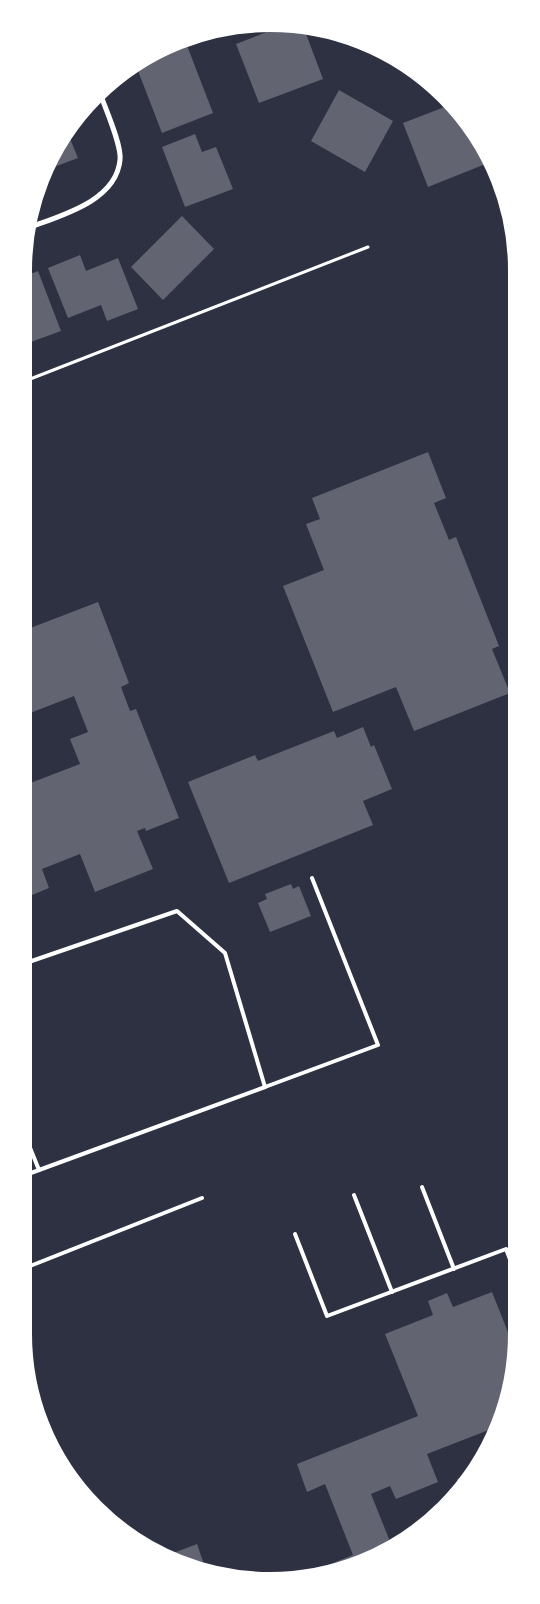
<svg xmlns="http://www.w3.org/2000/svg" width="540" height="1604" font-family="'Titillium Web',sans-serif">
	<rect width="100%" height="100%" fill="#2d3142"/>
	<g fill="#626471">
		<path d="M285,25l18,1 20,53 -64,24 -23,-59z"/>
		<path d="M186,43l27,70 -51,20 -27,-70z"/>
		<path d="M339,90l54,31 -28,51 -54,-31z"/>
		<path d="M455,103l38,58 -65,26 -25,-64z"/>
		<path d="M66,129l12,29 -32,12z"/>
		<path d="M195,134l7,18 14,-5 17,42 -48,18 -23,-60z"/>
		<path d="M182,216l32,33 -51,51 -32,-33z"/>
		<path d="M80,255l6,16 32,-13 20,51 -31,12 -6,-16 -33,13 -20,-50z"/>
		<path d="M38,271l23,60 -41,15v-68z"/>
		<path d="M428,452l18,46 -12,5 15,37 7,-3 43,109 -7,3 18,44 -96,38 -18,-44 -63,25 -50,-126 41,-16 -18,-46 14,-5 -8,-21z"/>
		<path d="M98,602l31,81 -8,4 9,24 6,-2 43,109 -33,13 -1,-3 -8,3 16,38 -58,23 -15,-38 -38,15 7,19 -17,7 -8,-21 -4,1v-88l60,-23 -10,-25 18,-7 -14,-36 -54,21v-85z"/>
		<path d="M363,727l8,20 3,-2 18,44 -29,12 10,24 -144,58 -41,-101 67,-27 3,6 76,-30 3,7z"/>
		<path d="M291,884l2,5 6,-3 12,30 -41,16 -12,-29 9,-4 -2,-5z"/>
		<path d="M492,1292l25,63 -5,43 -13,28 -72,28 11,28 -42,17 -6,-13 -19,8 22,55 -60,27 -5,-11 25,-10 -28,-71 -18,8 -10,-28 121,-48 -33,-82 48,-19 -5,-14 19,-8 6,14z"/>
		<path d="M479,1471l-1,2 -17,16 -4,-10z"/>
		<path d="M197,1544l10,29 -47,-15z"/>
	</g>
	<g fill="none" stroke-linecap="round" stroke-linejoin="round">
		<path stroke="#fff" stroke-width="3" d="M20,383l348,-136"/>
		<g stroke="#fff" stroke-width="4">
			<path d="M20,965l157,-54 48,42 40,134 -245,90"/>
			<path d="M265,1087l113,-42 -66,-167"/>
			<path d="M20,1123l19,47"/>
			<path d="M422,1187l32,82"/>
			<path d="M354,1195l38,97"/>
			<path d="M295,1234l32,82 179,-67 14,36"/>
			<path d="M20,1270l182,-72"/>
		</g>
		<path stroke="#fff" stroke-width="5" d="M25,229c34,-13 91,-27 95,-69 2,-15 -15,-52 -20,-67"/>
	</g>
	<path d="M0 0H540V1604H0ZM270 29H270A241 241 0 0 1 511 270V1334A241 241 0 0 1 270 1575H270A241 241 0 0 1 29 1334V270A241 241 0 0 1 270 29Z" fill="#fff" fill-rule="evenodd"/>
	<path fill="none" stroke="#fff" stroke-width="6" d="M270 29H270A241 241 0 0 1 511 270V1334A241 241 0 0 1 270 1575H270A241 241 0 0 1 29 1334V270A241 241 0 0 1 270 29Z"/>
</svg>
